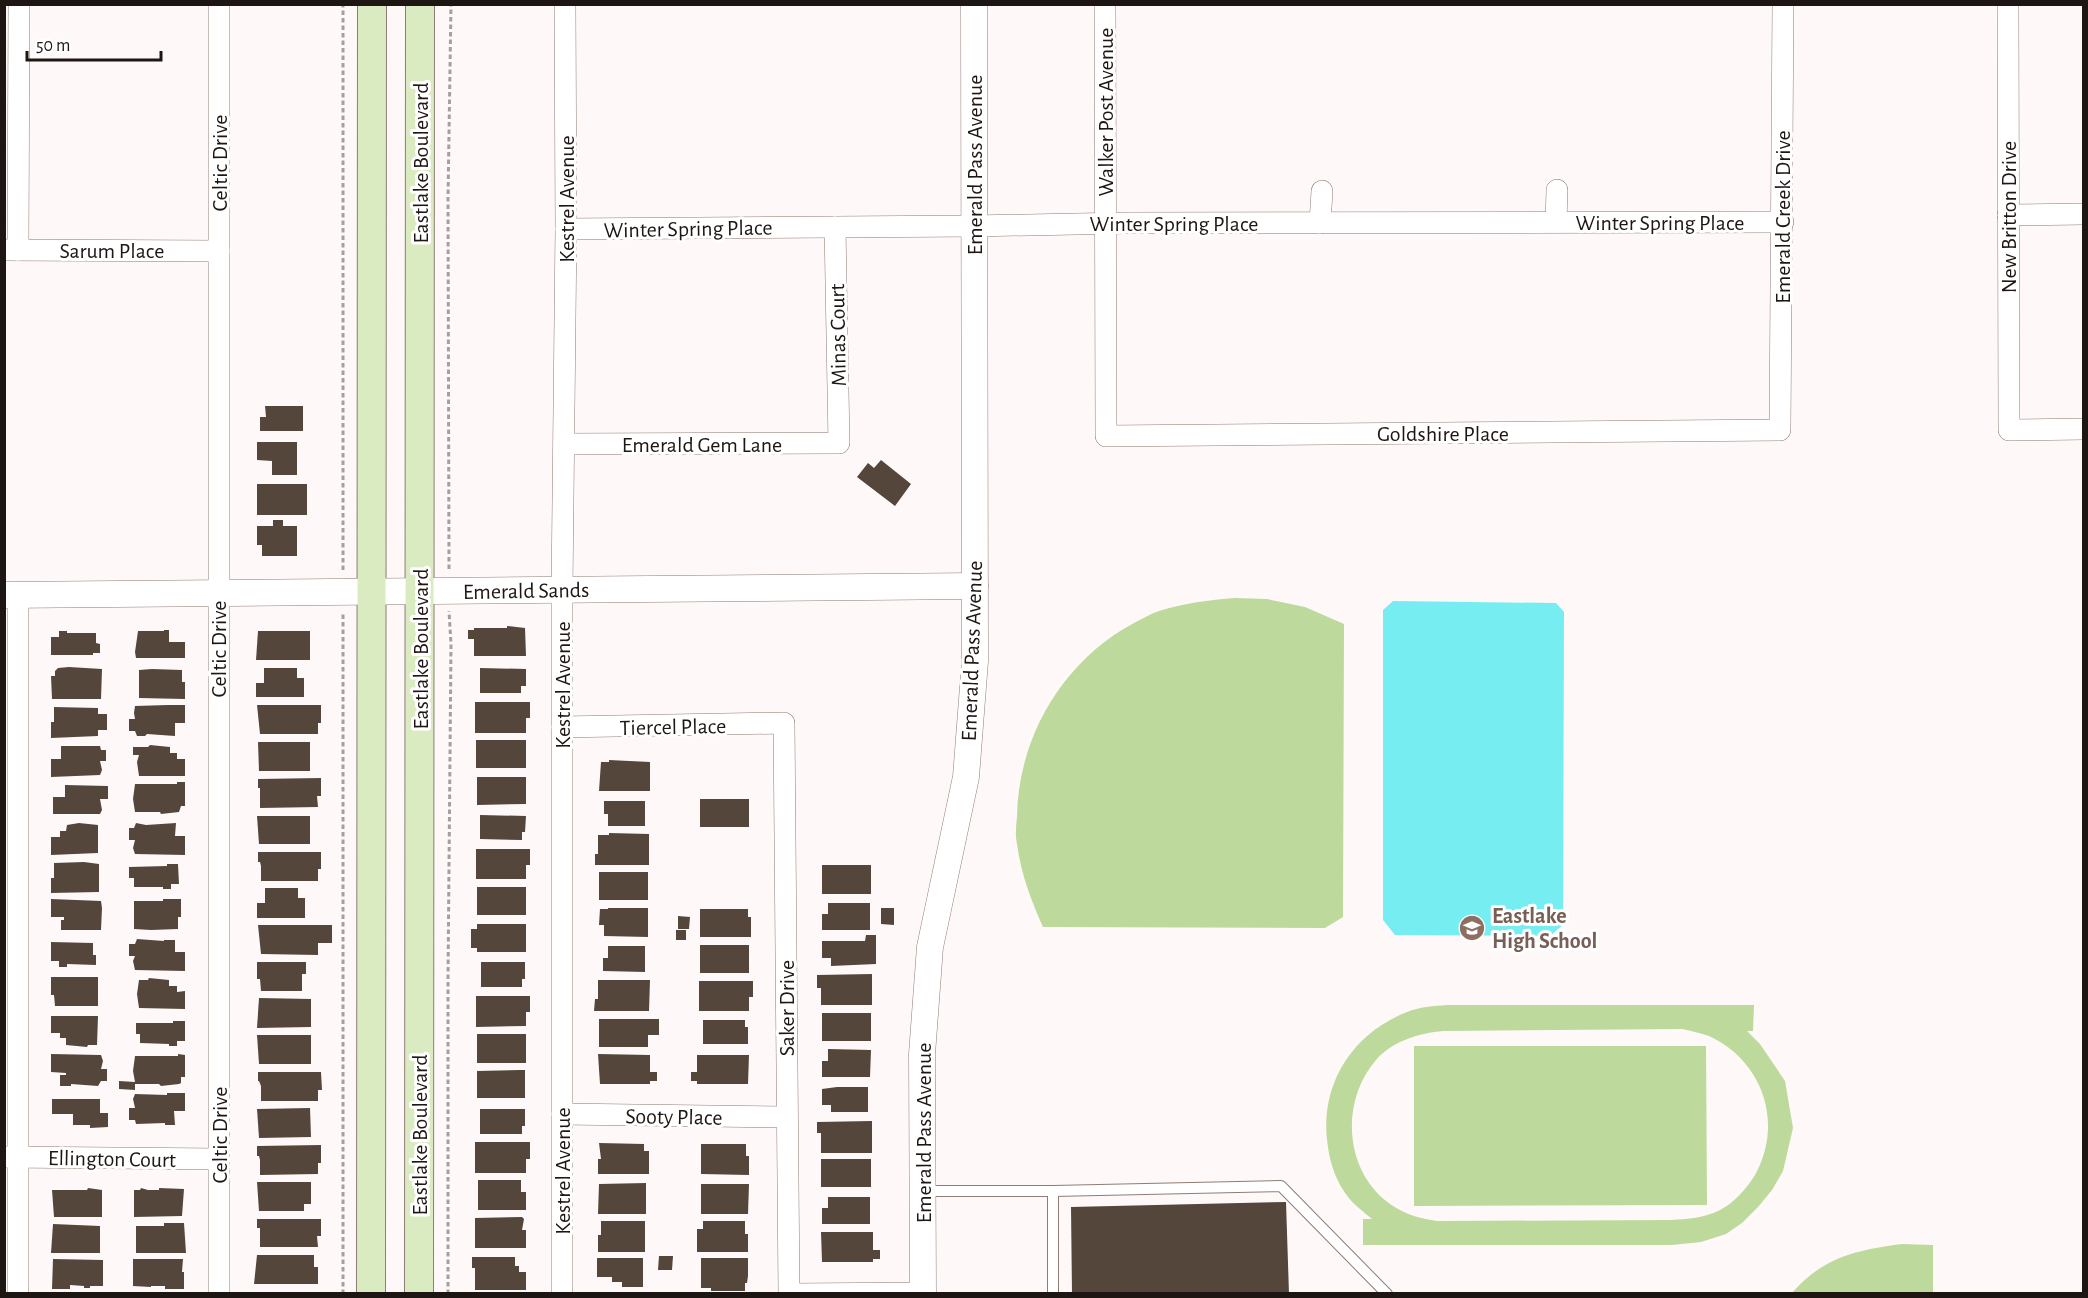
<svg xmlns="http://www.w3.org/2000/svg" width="2088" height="1298" font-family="'Alegreya Sans',sans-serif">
	<rect width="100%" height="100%" fill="#fef9f8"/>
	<g fill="#bdd99b" fill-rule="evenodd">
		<path d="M1235,598l32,1 38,8 39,17 -1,293 -18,11 -282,-1c-12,-27 -22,-53 -26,-83 -2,-9 -1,-18 0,-27 1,-80 46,-156 117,-194 8,-4 16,-9 25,-12 25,-8 50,-11 76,-13z"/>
		<path d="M1447,1005h307l-1,26h-6l13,13 25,37 8,47 -10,43 -11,19 -14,17 -16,16 -16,11 -25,8 -29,3h-309v-26h9c-8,-7 -17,-13 -24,-22 -11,-14 -18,-33 -20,-50 -10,-60 23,-113 79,-135 12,-5 27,-6 40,-7zM1682,1029c9,2 19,4 27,7 54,25 75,87 46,139 -8,13 -21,28 -35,35 -16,8 -32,9 -49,10l-234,1c-12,-2 -24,-4 -35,-10 -57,-28 -65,-106 -26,-151 16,-19 44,-27 67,-29z"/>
		<path d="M1414,1046h292l1,159 -293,1z"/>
		<path d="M1902,1244l31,1v48h-141c31,-36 65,-43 110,-49z"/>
	</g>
	<path fill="#75edf1" d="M1393,601l163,2 8,9 -1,313 -13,11 -155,-1 -12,-15v-310z"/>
	<g fill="#54463a">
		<path d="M265,406h38v25h-43v-14h6z"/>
		<path d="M257,442h40v33h-25v-14l-15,-1z"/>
		<path d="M881,460l30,24 -16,22 -38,-29 11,-14 6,5z"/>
		<rect x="257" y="484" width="50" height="31"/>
		<path d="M273,520h10v6h14v30h-35v-11h-5v-19h16z"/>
		<path d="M507,626l18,2 1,28h-52v-17h-6v-9h6v-2h33z"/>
		<path d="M164,630h5v12h16v16h-49l-1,-6 3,-21h26z"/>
		<path d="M59,631h8v2h29v10l4,1v9h-7v2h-42v-18h8z"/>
		<path d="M258,631h52v29h-54z"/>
		<path d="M69,667l33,2 -1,30h-49l-1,-23h4v-5l3,-3z"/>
		<path d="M264,668h33v10h7v19h-48v-14h8z"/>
		<path d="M480,668l46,1v17h-5v7h-41z"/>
		<path d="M152,669l30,1v12h3v17l-46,-1v-28z"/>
		<path d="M475,702h55v16h-4v15h-51z"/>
		<path d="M168,705h17v18h-10v13l-28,-2 -2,2h-8l-2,-5h-6v-12h6l-1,-6 1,-7z"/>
		<path d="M257,705h64v18h-3v11h-58z"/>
		<path d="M54,707l44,1v6h9v16h-9v6l-47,2v-16h3z"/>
		<rect x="476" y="740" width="50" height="28"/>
		<path d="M258,742h52v29h-51z"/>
		<path d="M150,745l20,2v6h7v6h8v17h-46l-2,-14 2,-7h-6v-8h15z"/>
		<path d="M61,746h39l1,4h5v11h-6l2,9 -2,5 -49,2v-18h10z"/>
		<path d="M609,760l41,2v29h-51l2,-29h8z"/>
		<path d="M477,777h49v27l-49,1z"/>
		<path d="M321,778v18h-4l1,11 -58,1v-20h-2v-9z"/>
		<path d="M177,782h8v24h-4l-2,6 -18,2 -1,-2h-25l-2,-13 2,-15h42z"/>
		<path d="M65,785l43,1v13h-8l2,11 -2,4h-47v-17h12z"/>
		<rect x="700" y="799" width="49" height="28"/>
		<path d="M604,801h41v25h-37v-12h-4z"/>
		<path d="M480,815l46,1 -1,16h-3v8l-42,-1z"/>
		<path d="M257,816h53v28h-51z"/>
		<path d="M79,823l19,2v28l-47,2v-18h9v-6h6l1,-6z"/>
		<path d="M136,823l10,2 30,-2 -1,13h10v19l-50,-1 -2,-6 2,-8h-6v-12h5z"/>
		<path d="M609,833l40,1v31h-54v-11h3v-19h11z"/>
		<path d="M476,849h54v16h-4v14h-50z"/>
		<path d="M258,852h63v17h-3v12h-57v-15l-1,-4h-2z"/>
		<path d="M84,862l15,2v28l-48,1v-15h3v-15z"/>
		<path d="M167,864h11l1,20h-8v5h-8v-2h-29v-9h-5v-11l38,-1z"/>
		<rect x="822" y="865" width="49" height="29"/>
		<rect x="599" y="872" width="49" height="28"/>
		<rect x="477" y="887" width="49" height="28"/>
		<path d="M265,888h33v10h7v20h-48v-15h8z"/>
		<path d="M51,899l50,2 1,7 -1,22h-40v-10h3v-3h-13z"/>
		<path d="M163,899h18v18h-3v12l-27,1 -17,-1v-28h29z"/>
		<path d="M828,903h42v27h-48v-16h6z"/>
		<path d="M608,908h40v29l-44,-1v-11h-5l1,-16h8z"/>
		<path d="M881,908h13v17l-13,-1z"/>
		<path d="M700,909h48v8h3v20h-51z"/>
		<path d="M678,916l12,1 -1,12h-11z"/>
		<path d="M477,924h49v28h-49v-4h-6v-19h6z"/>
		<path d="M258,925h74v18h-14v12l-57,-1z"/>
		<rect x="676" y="930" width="10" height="10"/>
		<path d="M866,935h10v29l-45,2v-8h-9v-17h43z"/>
		<path d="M137,939l27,2v-1h11v12h10v19l-50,-1 -2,-9 2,-5h-6v-12h6z"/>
		<path d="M51,942l42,1v12h3v10l-29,-1v3h-8v-6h-8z"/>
		<rect x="700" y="945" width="49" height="28"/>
		<path d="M608,946h37v26l-42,-1v-13h5z"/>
		<path d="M257,962h49v12h-4v17h-41l-1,-12h-3z"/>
		<path d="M481,962h44v17h-3v8h-41z"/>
		<path d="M872,974v31h-51v-17h-4v-13z"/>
		<path d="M51,977h47v29h-43l-1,-11h-3z"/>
		<path d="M149,978l20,2v6h8v6l8,-1v18l-46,-1 -2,-14 2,-14h9z"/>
		<path d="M598,980h52l-1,31h-55l1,-12h3z"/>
		<path d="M699,981h54v16h-4v14h-50z"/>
		<path d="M476,996h54v16h-4v14l-50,1z"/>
		<path d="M259,998l52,1v28l-54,1z"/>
		<rect x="822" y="1013" width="49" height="28"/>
		<path d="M51,1016h47l-1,29h-9l-1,2 -21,-2v-7h-6v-5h-9z"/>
		<path d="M599,1019h60v16h-11v12h-49z"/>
		<path d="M703,1020h42v7h3v17h-45z"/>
		<path d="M173,1021h12v20h-8v5h-8v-2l-29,-1v-9h-4v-11h37z"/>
		<rect x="477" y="1034" width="49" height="29"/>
		<path d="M257,1035h54v29h-52z"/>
		<path d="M828,1049l43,1 -1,27h-48v-16h6z"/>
		<path d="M51,1054l50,1 2,6 -2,8h6v12h-6l-3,5 -27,-2v2h-11v-11h6v-2l-15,-1z"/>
		<path d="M178,1054l7,1v22h-4v6l-2,1 -18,2 -2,-2h-24v6l-16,-1v-8l16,1 -2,-11 2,-15h43z"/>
		<path d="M598,1054l52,1v17h7v9h-7v3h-50z"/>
		<path d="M697,1055h52l-1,29h-51v-3h-6v-9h6z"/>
		<path d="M520,1070h5v28h-48v-27z"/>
		<path d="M258,1072h63l1,18h-4v11h-57v-15l-2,-5h-1z"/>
		<path d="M837,1087h31v25h-37v-7h-9v-16z"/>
		<path d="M167,1093h18v18h-11l1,14h-10v-2l-29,1 -1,-4h-6v-12h6l-2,-9 2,-5 32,1z"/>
		<path d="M52,1099h48v14h8v14l-18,1v-3h-17v-11h-21z"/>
		<path d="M310,1108l1,29 -52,1 -2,-29z"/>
		<path d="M480,1109h45v17h-3v8h-42z"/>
		<path d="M872,1121v32h-51v-20h-4v-11z"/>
		<path d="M475,1142h55v17h-4v14h-51z"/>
		<path d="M599,1143l45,1v7h5v23h-51v-15h3z"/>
		<path d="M701,1144h45v12h3v19l-48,-1z"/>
		<path d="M321,1145v18h-3v11l-58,1v-15l-1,-4h-2v-10z"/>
		<rect x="821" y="1159" width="50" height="28"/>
		<path d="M478,1180h43v12h5v18h-48z"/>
		<path d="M257,1182h54v22h-7v7h-45z"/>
		<path d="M646,1183v31h-48l1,-30z"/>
		<path d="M701,1184h48l-1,30h-47z"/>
		<path d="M88,1188l14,2v27h-48l-2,-27h35z"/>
		<path d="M141,1188l7,2h11v-2l25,1 -2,27 -48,1v-27h6z"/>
		<path d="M828,1197h42v27h-48v-16h6z"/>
		<path d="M1286,1202l3,92h-217l-1,-87z"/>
		<path d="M522,1217l2,2 -2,11h4v18h-51v-30z"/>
		<path d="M257,1219h64v17h-4l1,11h-58v-19h-3z"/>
		<path d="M601,1221h44v31h-47v-17h3z"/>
		<path d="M703,1221h42v13h3v18h-51v-23h6z"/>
		<path d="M164,1223h20l2,30h-50v-27h28z"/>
		<path d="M53,1224l47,2v27h-49z"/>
		<path d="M821,1232h52v18h7v9h-7v3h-51z"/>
		<path d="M257,1255h57v12h4v17h-64z"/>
		<path d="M659,1256h14l-1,14h-14z"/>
		<path d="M472,1257h43v9h4v6h7v18h-51v-22h-3z"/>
		<path d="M597,1258h46v29h-21v-5h-10v-5h-15z"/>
		<path d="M701,1258h47v18l-1,7h-2v8h-34v-3h-10z"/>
		<path d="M53,1259l50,1v26h-13v2h-6v-2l-14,-1v4h-18z"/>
		<path d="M133,1259h50l-1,13h2v17h-19v-3h-14v1l-18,-1z"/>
	</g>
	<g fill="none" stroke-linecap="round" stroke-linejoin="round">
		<g stroke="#8f7c74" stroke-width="12">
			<g id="service">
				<path d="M922,1191h131v103"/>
				<path d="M1053,1191l228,-5 106,108"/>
			</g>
		</g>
		<g stroke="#8f7c74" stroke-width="22">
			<g id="minor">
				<path d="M1105,4l1,432 674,-6 3,-426"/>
				<path d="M2008,4l1,426 75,-1"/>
				<path d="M2008,215l76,-1"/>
				<path d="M1556,222l1,-32"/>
				<path d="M1320,223l2,-32"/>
				<path d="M566,229l408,-3 150,-3 659,-1"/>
				<path d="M5,250l214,1"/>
				<path d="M18,250l1,-246"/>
				<path d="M564,444l275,-1 -4,-216"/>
				<path d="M562,727l222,-4 5,571"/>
				<path d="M562,1114l224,3"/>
				<path d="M5,1157l214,2"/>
				<path d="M18,1294v-699"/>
				<path d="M219,1294v-1290"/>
				<path d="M562,1294v-704l4,-361 -1,-225"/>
				<path d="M792,1294l131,-1"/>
			</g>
		</g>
		<g stroke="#8f7c74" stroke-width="27">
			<g id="tertiary">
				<path d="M4,595l971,-9"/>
				<path d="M923,1294l-1,-240 8,-107 36,-170 9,-116 -1,-657"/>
			</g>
		</g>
		<g stroke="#8f7c74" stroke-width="30">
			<g id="secondary">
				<path d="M371,1294l1,-1290"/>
				<path d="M419,1294l1,-1290"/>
			</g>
		</g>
		<g stroke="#a5a09e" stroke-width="3" stroke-dasharray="4.5 3" stroke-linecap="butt">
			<path d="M449,569l-1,-370 3,-195"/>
			<path d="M343,570v-566"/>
			<path d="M343,1294v-682"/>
			<path d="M448,1294v-316l3,-334 -2,-33"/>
		</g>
		<use href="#service" stroke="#fff" stroke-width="10"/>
		<use href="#minor" stroke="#fff" stroke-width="21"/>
		<use href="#tertiary" stroke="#fff" stroke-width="26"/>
		<use href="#secondary" stroke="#daebc2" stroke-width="28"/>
	</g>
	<defs>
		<g id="school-disc" transform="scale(1.35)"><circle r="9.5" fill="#8d6e63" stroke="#fff"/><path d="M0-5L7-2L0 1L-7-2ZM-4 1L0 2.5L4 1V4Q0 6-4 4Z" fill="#fff"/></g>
	</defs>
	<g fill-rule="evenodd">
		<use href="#school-disc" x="1472" y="928"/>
	</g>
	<g text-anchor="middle" stroke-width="6" stroke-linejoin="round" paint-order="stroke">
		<g font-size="22" fill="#1d1613" stroke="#fff">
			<text transform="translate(1105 112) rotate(-90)" y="8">Walker Post Avenue</text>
			<text transform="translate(219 163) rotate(-90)" y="8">Celtic Drive</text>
			<text transform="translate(420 163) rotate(-90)" y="8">Eastlake Boulevard</text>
			<text transform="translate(974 165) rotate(-90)" y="8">Emerald Pass Avenue</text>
			<text transform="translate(566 199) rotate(-90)" y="8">Kestrel Avenue</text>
			<text transform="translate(1782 217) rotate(-90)" y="8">Emerald Creek Drive</text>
			<text transform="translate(2008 217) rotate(-90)" y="8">New Britton Drive</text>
			<text x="1660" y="230">Winter Spring Place</text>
			<text x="1174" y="231">Winter Spring Place</text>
			<text transform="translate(688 228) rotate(-1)" y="8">Winter Spring Place</text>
			<text x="112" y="258">Sarum Place</text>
			<text transform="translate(837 335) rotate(-91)" y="8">Minas Court</text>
			<text x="1443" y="441">Goldshire Place</text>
			<text x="702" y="452">Emerald Gem Lane</text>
			<text transform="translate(526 590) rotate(-1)" y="8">Emerald Sands</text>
			<text transform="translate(218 649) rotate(-90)" y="8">Celtic Drive</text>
			<text transform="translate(420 649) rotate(-90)" y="8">Eastlake Boulevard</text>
			<text transform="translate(971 651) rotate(-88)" y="8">Emerald Pass Avenue</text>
			<text transform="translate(562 685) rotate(-90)" y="8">Kestrel Avenue</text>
			<text transform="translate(673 726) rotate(-1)" y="8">Tiercel Place</text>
			<text transform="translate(786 1008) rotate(-90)" y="8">Saker Drive</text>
			<text transform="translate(674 1116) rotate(1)" y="8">Sooty Place</text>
			<text transform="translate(923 1133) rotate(-90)" y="8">Emerald Pass Avenue</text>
			<text transform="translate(219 1135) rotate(-90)" y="8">Celtic Drive</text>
			<text transform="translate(419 1135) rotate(-90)" y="8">Eastlake Boulevard</text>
			<text transform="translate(112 1158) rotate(1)" y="8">Ellington Court</text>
			<text transform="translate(562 1171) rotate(-90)" y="8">Kestrel Avenue</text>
		</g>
		<g font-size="22" font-weight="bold" fill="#785e54" stroke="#fff" text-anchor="start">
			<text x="1492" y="923">Eastlake<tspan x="1492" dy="25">High School</tspan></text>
		</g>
	</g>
	<rect width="2088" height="1298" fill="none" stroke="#1d1613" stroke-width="12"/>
	<path d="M27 51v9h134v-9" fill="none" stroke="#1d1613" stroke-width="3"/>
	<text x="36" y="51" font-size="18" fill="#1d1613" stroke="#ffffff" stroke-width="4.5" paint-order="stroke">50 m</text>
</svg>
